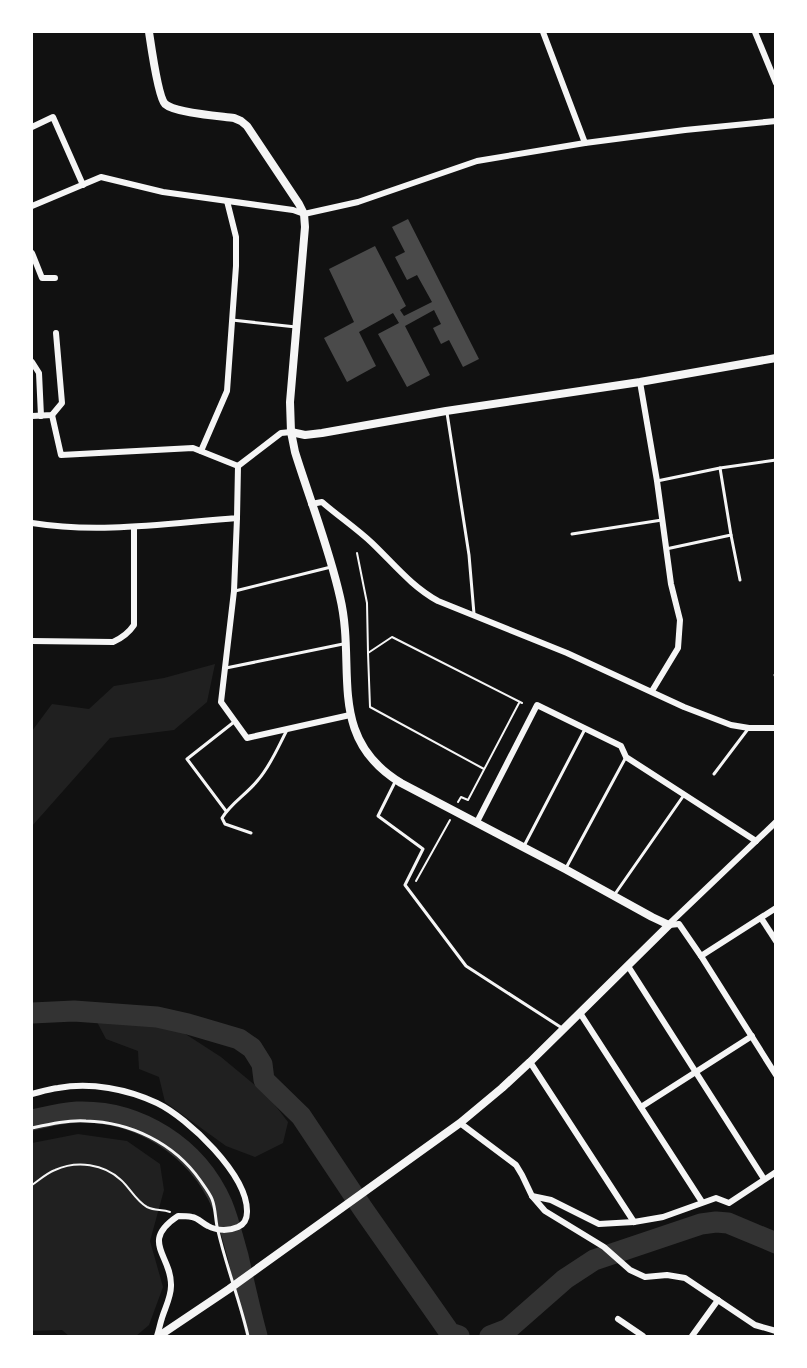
<svg xmlns="http://www.w3.org/2000/svg" width="807" height="1368" font-family="Signika,sans-serif">
	<rect width="100%" height="100%" fill="#111"/>
	<g fill="#202020">
		<path d="M215,664l-8,38 -33,28 -64,8 -78,88v-95l20,-27 37,5 25,-23 50,-8z"/>
		<path d="M97,1022l73,2 51,33 47,39 20,26 -5,21 -28,14 -29,-11 -61,-44 -6,-25 -20,-8 -1,-18 -32,-12z"/>
		<path d="M78,1134l49,7 33,23 4,26 -14,51 13,46 -14,38 -13,11h-67l-7,-6 -30,1v-188z"/>
	</g>
	<g fill="none" stroke-linecap="round" stroke-linejoin="round">
		<g stroke="#333" stroke-width="21">
			<path d="M32,1013l42,-2 83,6 31,7 51,15 13,9 10,16 2,16 37,36 62,93 87,124 9,3"/>
			<path d="M32,1120c14,-3 29,-7 45,-8 62,-2 120,35 145,92 7,17 11,35 16,52 6,27 12,54 19,80"/>
			<path d="M490,1336l18,-7 57,-50 29,-19 107,-36 15,-2 12,1 48,20"/>
		</g>
	</g>
	<path fill="#4a4a4a" d="M408,219l71,140 -16,8 -14,-27 -8,4 -8,-16 8,-4 -7,-14 -29,16 25,49 -23,12 -29,-53 21,-11 -6,-10 -34,19 17,34 -29,16 -23,-44 30,-16 -25,-53 46,-23 31,60 -6,4 4,6 28,-14 -15,-27 -10,5 -12,-23 10,-5 -13,-25z"/>
	<g fill="none" stroke-linecap="round" stroke-linejoin="round">
		<g stroke="#f5f5f5" stroke-width="2">
			<path d="M357,553l10,50 1,50"/>
			<path d="M484,769l-114,-62 -2,-54 24,-16 130,66"/>
			<path d="M458,802l3,-5 7,3 51,-97"/>
			<path d="M416,881l34,-61"/>
			<path d="M32,1185c7,-5 15,-12 23,-15 22,-10 49,-6 66,10 9,8 15,21 26,27 8,4 15,2 23,5"/>
		</g>
		<g stroke="#f5f5f5" stroke-width="3">
			<path d="M232,320l64,7"/>
			<path d="M447,413l22,142 5,59"/>
			<path d="M657,481l63,-13 56,-8"/>
			<path d="M572,534l90,-14"/>
			<path d="M731,535l9,45"/>
			<path d="M666,549l65,-14 -11,-67"/>
			<path d="M235,591l96,-24"/>
			<path d="M226,668l117,-24"/>
			<path d="M775,675l1,2"/>
			<path d="M714,774l34,-45"/>
			<path d="M396,780l-18,36 45,33 -18,36 61,81 96,62"/>
			<path d="M226,811l-39,-52 47,-37"/>
			<path d="M251,833l-26,-9 -3,-6c9,-15 25,-24 36,-38 13,-15 20,-33 29,-50"/>
			<path d="M524,846l61,-117"/>
			<path d="M566,868l60,-111"/>
			<path d="M615,894l69,-99"/>
			<path d="M32,1128c18,-4 35,-8 54,-7 44,1 88,22 114,59 4,6 9,12 12,19 4,10 3,21 6,32 8,35 22,70 30,105"/>
		</g>
		<g stroke="#f5f5f5" stroke-width="6">
			<path d="M543,32l42,111"/>
			<path d="M755,32l21,51"/>
			<path d="M32,127l21,-10 30,68"/>
			<path d="M32,206l69,-29 62,15 130,18 11,4 54,-12 119,-41 108,-18 100,-13 91,-9"/>
			<path d="M32,253l10,25h13"/>
			<path d="M32,362l7,11 2,43"/>
			<path d="M640,382l17,99 14,103 9,36 -2,28 -26,43"/>
			<path d="M52,415l9,40 132,-7 45,18"/>
			<path d="M32,416l20,-1 10,-12 -6,-70"/>
			<path d="M201,451l26,-60 9,-125v-29l-9,-36"/>
			<path d="M311,504l11,-2c16,14 34,26 50,41 22,21 40,44 66,58l129,52 117,54 47,18 18,3h27"/>
			<path d="M237,518l-3,73 -13,111 26,36 103,-23"/>
			<path d="M32,523c68,11 137,0 205,-5l1,-52 43,-33 10,-1"/>
			<path d="M32,641l81,1c9,-4 15,-8 21,-17v-98"/>
			<path d="M477,822l60,-117 84,41 5,11 130,84"/>
			<path d="M761,918l15,23"/>
			<path d="M669,924l107,-102"/>
			<path d="M669,925l10,-1 22,32 75,119"/>
			<path d="M701,956l75,-48"/>
			<path d="M628,966l136,213"/>
			<path d="M580,1013l122,189"/>
			<path d="M530,1062l104,160"/>
			<path d="M32,1094c8,-2 17,-5 26,-6 33,-6 69,1 99,15 31,15 91,72 90,109 0,7 -2,12 -9,15 -9,4 -21,4 -30,-1 -6,-3 -10,-8 -16,-9 -5,-1 -10,-1 -14,-1 -39,26 -6,39 -7,70 0,11 -6,22 -9,32 -2,6 -3,12 -5,18"/>
			<path d="M641,1107l111,-71"/>
			<path d="M460,1123l56,42 6,10 10,21 13,15 59,36 26,23 15,7 22,-2 18,3 70,47 21,6"/>
			<path d="M532,1196l19,4 48,24 35,-2 29,-5 53,-19 13,5 47,-31"/>
			<path d="M618,1319l25,17"/>
			<path d="M692,1336l26,-36"/>
		</g>
		<g stroke="#f5f5f5" stroke-width="8">
			<path d="M149,32c2,13 9,65 16,72 10,9 54,12 69,14l7,3 6,5 52,78 5,10 1,13 -15,175 1,30 4,20c15,48 34,96 45,145 17,71 -15,140 61,186l164,86 87,48 17,8 -139,137 -28,26 -42,35 -231,166 -70,47"/>
			<path d="M291,432l14,3 17,-2 124,-22 194,-29 136,-24"/>
		</g>
	</g>
	<rect width="807" height="1368" fill="none" stroke="#ffffff" stroke-width="66"/>
</svg>
